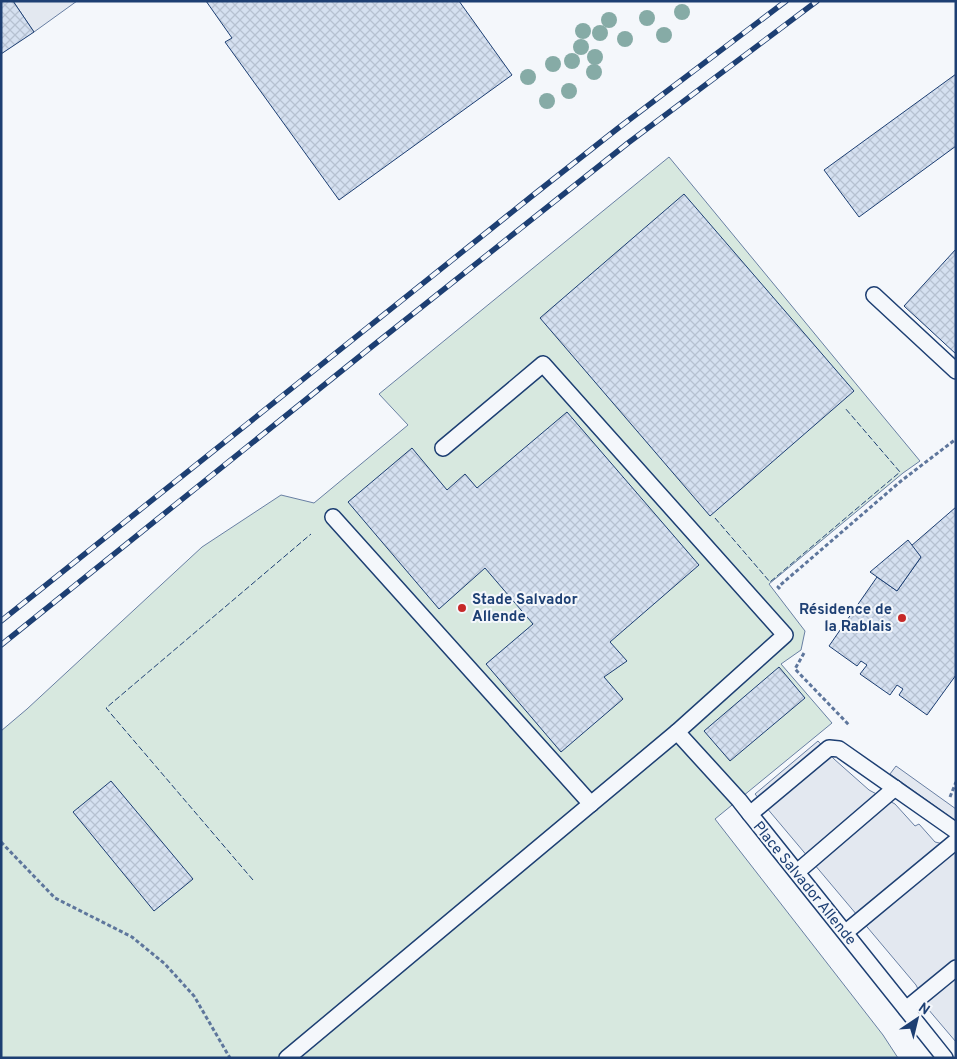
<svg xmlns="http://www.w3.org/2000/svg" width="957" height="1059" font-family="Overpass,sans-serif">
	<defs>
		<pattern id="building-cross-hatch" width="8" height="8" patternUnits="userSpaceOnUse" patternTransform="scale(1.25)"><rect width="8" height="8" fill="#d5e0f0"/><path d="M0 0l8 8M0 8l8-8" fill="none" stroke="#b6c1d1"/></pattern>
	</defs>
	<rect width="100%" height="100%" fill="#f4f7fb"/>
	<path fill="#d7e8df" stroke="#687fa3" d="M669,157l178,216 73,88 -17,12 -134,111 36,47 -4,19 -20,14 51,59 -117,96 168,216 15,23h-897v-327l26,-22 175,-162 79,-52 33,8 94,-78 -29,-31z"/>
	<g fill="#e3e8f0" stroke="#687fa3">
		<path d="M13,1h64l-43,31z"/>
		<path d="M818,741l16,18 35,31 26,14 20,22 4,-2 16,18 21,5v195l-28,-33 -12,-24 -161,-191z"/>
		<path d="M896,766l60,43v12l-66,-47z"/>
	</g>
	<g fill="url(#building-cross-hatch)" stroke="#1d3f73">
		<path d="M1,1h12l21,31 -33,22z"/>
		<path d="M206,1h253l53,74 -173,125 -114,-158 7,-4z"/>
		<path d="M956,74v72l-97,71 -35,-47z"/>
		<path d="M684,194l170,197 -144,125 -170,-198z"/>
		<path d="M956,249v105l-52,-48z"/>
		<path d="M567,412l132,153 -89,77 17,19 -23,16 19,22 -62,53 -75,-88 47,-40 -48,-56 -46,41 -91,-107 64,-54 35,42 18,-16 12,14z"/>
		<path d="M956,507v168l-29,40 -28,-20 4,-6 -6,-4 -7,10 -30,-21 7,-9 -6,-4 -4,5 -28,-20 48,-69 20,14 24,-34 -10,-11z"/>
		<path d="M908,540l13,17 -24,34 -27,-19z"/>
		<path d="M779,667l26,31 -75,63 -26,-30z"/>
		<path d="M111,781l82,98 -39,32 -81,-99z"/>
	</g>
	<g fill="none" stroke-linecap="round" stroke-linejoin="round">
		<g stroke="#1d3f73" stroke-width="18">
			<g id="service">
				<path d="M874,295l82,76"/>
				<path d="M443,448l100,-84 242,271 -108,97"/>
				<path d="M333,517l258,287"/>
				<path d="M797,872l98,-84"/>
				<path d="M846,932l110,-91"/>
				<path d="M906,1009l50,-41"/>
				<path d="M287,1058l390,-326 62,68 11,14"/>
				<path d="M945,1058l-195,-244 79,-66 10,1 117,82"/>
			</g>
		</g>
		<g stroke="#5e769c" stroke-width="3" stroke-dasharray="4 2.5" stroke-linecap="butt">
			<path d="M780,589l-2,-2 123,-106 55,-42"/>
			<path d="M804,653l-9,16 54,56"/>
			<path d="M950,797l6,-15"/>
			<path d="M1,842l54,56 77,39 33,27 29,32 36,62"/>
		</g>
		<use href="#service" stroke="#f4f7fb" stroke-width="15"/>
		<g stroke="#1d3f73" stroke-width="5.5">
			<g id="rail">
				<path d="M1,621l531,-425 85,-67 169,-128"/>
				<path d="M1,645l369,-297 258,-205 189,-142"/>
			</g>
		</g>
		<use href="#rail" stroke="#f4f7fb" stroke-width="4" stroke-dasharray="11" stroke-linecap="butt"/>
		<g stroke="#1d3f73" stroke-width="1" stroke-dasharray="6 2.5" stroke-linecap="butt">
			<path d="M715,518l55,64 130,-110 -55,-64"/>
			<path d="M253,880l-147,-172 205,-174"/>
		</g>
	</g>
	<g fill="#86aba6">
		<circle cx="682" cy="12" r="8"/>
		<circle cx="647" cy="18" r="8"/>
		<circle cx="609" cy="20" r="8"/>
		<circle cx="583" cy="31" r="8"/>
		<circle cx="600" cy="33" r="8"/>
		<circle cx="664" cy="35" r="8"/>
		<circle cx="625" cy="39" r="8"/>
		<circle cx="581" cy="47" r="8"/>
		<circle cx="595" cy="57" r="8"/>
		<circle cx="572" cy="61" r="8"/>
		<circle cx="553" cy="64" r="8"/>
		<circle cx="594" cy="72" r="8"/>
		<circle cx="528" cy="77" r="8"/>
		<circle cx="569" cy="91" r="8"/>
		<circle cx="547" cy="101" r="8"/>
	</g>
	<g fill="#c62828" stroke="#f4f7fb" stroke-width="2">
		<circle cx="462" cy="608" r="5"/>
		<circle cx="902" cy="618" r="5"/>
	</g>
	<g text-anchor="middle" stroke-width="4" stroke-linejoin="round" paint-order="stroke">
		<g font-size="15" font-weight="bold" fill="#1d3f73" stroke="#f4f7fb" text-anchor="start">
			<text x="472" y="604">Stade Salvador<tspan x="472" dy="17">Allende</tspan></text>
			<text x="892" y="614" text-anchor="end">Résidence de<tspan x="892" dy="17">la Rablais</tspan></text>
		</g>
		<g font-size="15" fill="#1d3f73" stroke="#f4f7fb">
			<text transform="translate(805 883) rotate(51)" y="5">Place Salvador Allende</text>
		</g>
	</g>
	<rect width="957" height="1059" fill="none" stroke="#1d3f73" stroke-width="5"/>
	<g transform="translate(917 1019) rotate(35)" stroke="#f4f7fb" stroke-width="4" paint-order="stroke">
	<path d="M0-4L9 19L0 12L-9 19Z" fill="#1d3f73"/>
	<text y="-8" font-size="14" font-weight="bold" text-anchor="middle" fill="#1d3f73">N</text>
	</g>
</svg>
